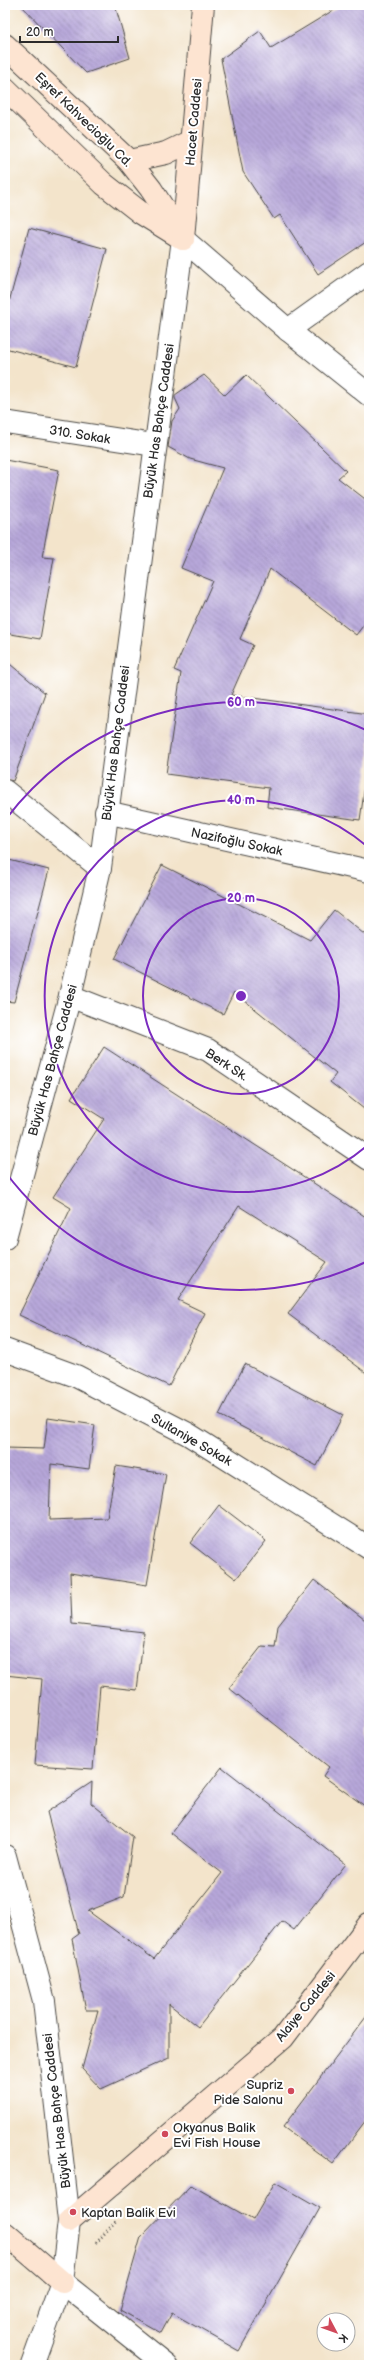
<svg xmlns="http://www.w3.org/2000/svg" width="374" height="2370" font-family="'Balsamiq Sans',sans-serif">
	<defs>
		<pattern id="building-back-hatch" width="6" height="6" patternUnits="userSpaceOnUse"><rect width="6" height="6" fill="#b7a7da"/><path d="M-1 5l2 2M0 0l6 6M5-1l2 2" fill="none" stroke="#9588b1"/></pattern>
	</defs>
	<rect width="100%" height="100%" fill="#fff"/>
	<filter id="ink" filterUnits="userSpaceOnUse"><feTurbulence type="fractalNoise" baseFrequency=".025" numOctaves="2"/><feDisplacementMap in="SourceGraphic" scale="8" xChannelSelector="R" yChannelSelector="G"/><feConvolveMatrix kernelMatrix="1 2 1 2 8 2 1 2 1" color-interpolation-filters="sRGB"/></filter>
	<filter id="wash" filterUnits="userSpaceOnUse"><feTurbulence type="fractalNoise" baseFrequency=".012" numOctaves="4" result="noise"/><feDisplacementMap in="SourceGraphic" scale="16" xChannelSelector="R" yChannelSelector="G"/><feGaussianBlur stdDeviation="0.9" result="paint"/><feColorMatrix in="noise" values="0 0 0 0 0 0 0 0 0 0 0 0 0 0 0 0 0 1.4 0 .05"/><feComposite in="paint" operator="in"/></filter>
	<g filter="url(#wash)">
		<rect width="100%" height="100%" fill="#f3e4cb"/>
		<g id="blocks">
			<g fill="url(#building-back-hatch)">
				<path d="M21,5h94l15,53 -44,15z"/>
				<path d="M342,5h27v235l-51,34 -38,-59 -6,4 -31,-47 -22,-113 39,-28 11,17z"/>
				<path d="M29,228l78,21 -31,118 -71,-19v-31z"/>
				<path d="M204,375l21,20 21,-20 100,96 -8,7 31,24v116l-13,17 -86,-66 -30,70 13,6 -22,50 138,19v44l-9,62 -93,-13 2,-19 -103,-14 15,-101 -7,-3 39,-89 -32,-13 42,-100 -33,-9 -22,-12 4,-26 8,-12 -5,-11v-3z"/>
				<path d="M5,460l54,10 -17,87 12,1 -14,81 -35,-6z"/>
				<path d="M5,660l40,33 -32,88 -8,-2z"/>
				<path d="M5,859l44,11 -35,132 -9,-1z"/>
				<path d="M162,865l148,75 24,-30 35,28v175l-39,-31 6,-8 -102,-82 -11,22 -109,-55z"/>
				<path d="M104,1047l265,172v156l-81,-61 39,-52 -88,-56 -61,94 27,13 -36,73 -150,-71 52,-107 -18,-11 51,-78 -33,-21z"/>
				<path d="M245,1364l98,51 -26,51 -98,-51z"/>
				<path d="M48,1418l47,7 -6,44 -38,-5 -2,56 58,-2 9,-52 50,8 -19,111 -77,-12 2,51 72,8 -7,58 -37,-4 -7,83 -58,-4 7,-86 -37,-4v-227l39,1z"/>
				<path d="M219,1505l47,36 -30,38 -46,-36z"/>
				<path d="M314,1580l55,43v186l-46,-33 6,-9 -100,-79 33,-42 13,1 3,-21z"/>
				<path d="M222,1767l124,97 -52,66 -12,-9 -84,106 -29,-23v54l-68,31 -19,-20 16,-59h-12l-14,-71 7,-5 -32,-122 45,-30 -1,21 42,34 -9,60 -36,14 66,48 68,-86 -51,-40z"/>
				<path d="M369,2013v103l-36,48 -50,-37z"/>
				<path d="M275,2182l45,26 -81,143 -67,-38 -11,20 -41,-23 21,-73 50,-52 62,35z"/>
			</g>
		</g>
	</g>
	<g filter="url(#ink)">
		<use href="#blocks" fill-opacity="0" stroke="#494743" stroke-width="1"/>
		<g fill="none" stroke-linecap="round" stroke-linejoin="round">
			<g stroke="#494743" stroke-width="24">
				<g id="street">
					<path d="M183,239l105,91 81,65"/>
					<path d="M288,330l81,-58"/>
					<path d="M5,422l149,23"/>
					<path d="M5,791l95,77"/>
					<path d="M106,812l263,59"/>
					<path d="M70,996l138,54 161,109"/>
					<path d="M5,1238l65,-242 30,-128 83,-629"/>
					<path d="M5,1350l71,26 112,58 181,114"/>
					<path d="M5,1856l39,145 25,220 -7,61 -30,83"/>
					<path d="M62,2282l104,83"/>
				</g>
			</g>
			<g stroke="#494743" stroke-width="24">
				<g id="secondary">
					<path d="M5,45l124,116 22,28 32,50"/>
					<path d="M5,88l99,96 37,29 37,23"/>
					<path d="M129,161l37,-8 25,-12"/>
					<path d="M183,239l20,-234"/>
					<path d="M69,2221l214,-183 86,-114"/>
					<path d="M5,2233l57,49"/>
				</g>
			</g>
			<path stroke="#494743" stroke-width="2.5" stroke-dasharray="1 3" stroke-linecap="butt" d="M96,2243l20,-22"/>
			<use href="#street" stroke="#fff" stroke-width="22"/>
			<use href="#secondary" stroke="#fde4d1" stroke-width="22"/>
		</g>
	</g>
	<g fill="none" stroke="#7b2cbf" stroke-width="2">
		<circle cx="241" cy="996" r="98"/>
		<path d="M368 1145A196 196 0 1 1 368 847"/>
		<path d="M368 1261A294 294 0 0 1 6 1173M6 819A294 294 0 0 1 368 731"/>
	</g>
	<g fill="#d1495b" stroke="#fff" stroke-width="1.5">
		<circle cx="291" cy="2091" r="4"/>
		<circle cx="165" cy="2134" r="4"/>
		<circle cx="73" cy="2212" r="4"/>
	</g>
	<g text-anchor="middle" stroke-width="4" stroke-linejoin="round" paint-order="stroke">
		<g font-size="13" fill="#2b2b2b" stroke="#fff">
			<text transform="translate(84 119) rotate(44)" y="5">Eşref Kahvecioğlu Cd.</text>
			<text transform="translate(193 122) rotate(-85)" y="5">Hacet Caddesi</text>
			<text transform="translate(158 421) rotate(-82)" y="5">Büyük Has Bahçe Caddesi</text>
			<text transform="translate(80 434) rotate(9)" y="5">310. Sokak</text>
			<text transform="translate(115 743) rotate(-83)" y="5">Büyük Has Bahçe Caddesi</text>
			<text transform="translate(237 841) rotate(12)" y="5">Nazifoğlu Sokak</text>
			<text transform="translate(52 1060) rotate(-75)" y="5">Büyük Has Bahçe Caddesi</text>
			<text transform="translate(227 1064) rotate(33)" y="5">Berk Sk.</text>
			<text transform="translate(192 1439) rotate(30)" y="5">Sultaniye Sokak</text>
			<text transform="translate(305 2006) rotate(-51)" y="5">Alaiye Caddesi</text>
			<text transform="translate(56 2111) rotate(-97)" y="5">Büyük Has Bahçe Caddesi</text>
		</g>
		<g font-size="13" fill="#2b2b2b" stroke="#fff" text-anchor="start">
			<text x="283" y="2089" text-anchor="end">Supriz<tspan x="283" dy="15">Pide Salonu</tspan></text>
			<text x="173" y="2132">Okyanus Balik<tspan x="173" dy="15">Evi Fish House</tspan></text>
			<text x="81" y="2217">Kaptan Balik Evi</text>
		</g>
	</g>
	<circle cx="241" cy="996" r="6" fill="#7b2cbf" stroke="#fff" stroke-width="2"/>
	<g font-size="12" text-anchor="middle" font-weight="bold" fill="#7b2cbf" stroke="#fff" stroke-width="4" stroke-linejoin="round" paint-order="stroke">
		<text x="241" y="706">60 m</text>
		<text x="241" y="804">40 m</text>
		<text x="241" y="902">20 m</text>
	</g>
	<rect width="374" height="2370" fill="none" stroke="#fff" stroke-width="20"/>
	<g transform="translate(336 2332) rotate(131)"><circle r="19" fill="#ffffff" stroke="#aaaaaa"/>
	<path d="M0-3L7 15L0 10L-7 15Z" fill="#d1495b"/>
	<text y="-6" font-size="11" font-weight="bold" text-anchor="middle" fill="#2b2b2b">K</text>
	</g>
	<path d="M20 36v6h98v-6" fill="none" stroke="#2b2b2b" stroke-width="2"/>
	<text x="26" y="36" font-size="12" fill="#2b2b2b" stroke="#ffffff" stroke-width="3" paint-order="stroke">20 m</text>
</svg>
